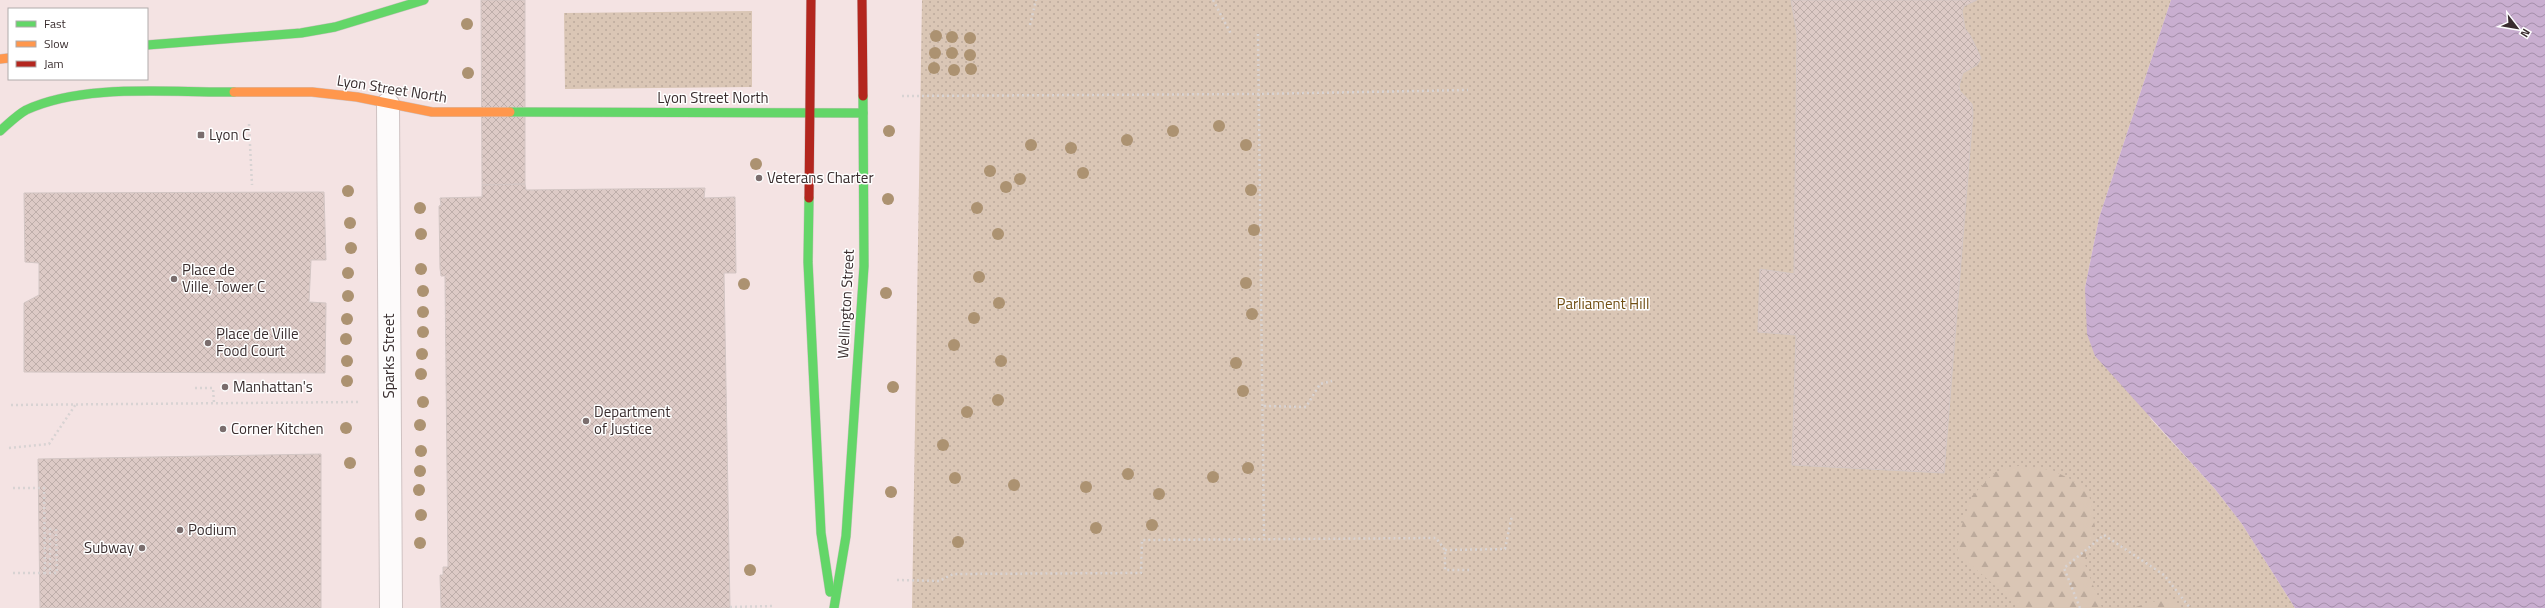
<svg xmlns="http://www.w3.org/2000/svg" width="2545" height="608" font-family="'Titillium Web',sans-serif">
	<defs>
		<pattern id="grass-dots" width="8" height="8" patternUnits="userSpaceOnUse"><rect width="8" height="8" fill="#dac6b5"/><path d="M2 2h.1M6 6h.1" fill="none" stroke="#bcaa9c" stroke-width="1.8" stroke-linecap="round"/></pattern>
		<pattern id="forest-firs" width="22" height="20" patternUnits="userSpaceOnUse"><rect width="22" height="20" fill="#dac6b5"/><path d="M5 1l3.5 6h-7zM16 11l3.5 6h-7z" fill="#bcaa9c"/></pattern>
		<pattern id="water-waves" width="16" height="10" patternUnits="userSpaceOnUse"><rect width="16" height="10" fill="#c9aed0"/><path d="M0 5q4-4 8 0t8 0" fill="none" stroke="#a48ea9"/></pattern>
		<pattern id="building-cross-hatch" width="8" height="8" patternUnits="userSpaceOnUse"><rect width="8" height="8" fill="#ddcac6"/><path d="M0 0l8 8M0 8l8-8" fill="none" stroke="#beaeaa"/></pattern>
	</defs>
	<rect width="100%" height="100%" fill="#f4e3e3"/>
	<g fill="url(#grass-dots)">
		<path d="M922,0h1249l-72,218 -14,70 66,131 64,70 27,35 53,84h-1383z"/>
		<path d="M752,11v76l-187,2 -1,-76z"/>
	</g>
	<g fill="url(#forest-firs)">
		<path d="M2018,466l34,4 36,18 7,39 -11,35 18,46h-81l-64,-55 3,-22 12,-35 23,-24z"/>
		<path d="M2173,600l5,8h-45l17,-6z"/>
	</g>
	<path fill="url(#water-waves)" d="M2171,0h374v608h-250l-53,-84 -27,-35 -120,-133 -8,-22 -2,-46 14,-70z"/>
	<g fill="url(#building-cross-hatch)" stroke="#d3c6c4">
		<path d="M481,0h44v184l-43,1z"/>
		<path d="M1791,0h186l-13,6 -2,5 3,18 5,6 11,23 -4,7 -14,8 -4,13 1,5 12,13 1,9 -29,360 -152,-8 4,-130 -38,-3 2,-63 34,5 3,-239z"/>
		<path d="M525,184l1,6 179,-2 -1,10 31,-1 1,76h-12l6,335h-289l-1,-33h3v-8h5l-3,-291h-4l-1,-8 -1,-62 2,-1 -1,-7 42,-1v-12z"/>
		<path d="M324,192l2,68h-15l-2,42 17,1 -1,70 -301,-1v-69l15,-8v-32l-14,-1 -1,-69z"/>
		<path d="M321,454v154h-281l-2,-149z"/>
	</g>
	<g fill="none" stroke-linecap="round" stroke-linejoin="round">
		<g stroke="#cfc2c2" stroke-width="24">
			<path id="street" d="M388,104l3,504"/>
		</g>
		<g stroke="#cfc2c2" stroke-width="10">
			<g id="fast">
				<path d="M147,45l154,-12 34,-6 89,-27"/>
				<path d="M510,112l353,1"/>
				<path d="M0,131c8,-7 17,-16 26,-21 58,-27 144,-17 208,-18"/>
				<path d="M809,198l-1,64 13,271 9,59"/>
				<path d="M834,608l12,-72 18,-270 -1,-170"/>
			</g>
		</g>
		<g stroke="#cfc2c2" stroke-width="10">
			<g id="slow">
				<path d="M0,59l9,-1"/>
				<path d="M234,92h78l45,5 75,15h78"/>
			</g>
		</g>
		<g stroke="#cfc2c2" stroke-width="10">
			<g id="jam">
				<path d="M862,0l1,96"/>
				<path d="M809,198l2,-198"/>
			</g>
		</g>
		<g stroke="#d8d3d3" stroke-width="2.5" stroke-dasharray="2 3" stroke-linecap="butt">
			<path d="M1213,0l18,34"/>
			<path d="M1030,25l6,-25"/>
			<path d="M1258,34l6,505"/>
			<path d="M902,96l356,-2 210,-4"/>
			<path d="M249,124l3,61"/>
			<path d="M195,388h18l1,15"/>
			<path d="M11,405l348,-3"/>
			<path d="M1264,406l42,1 14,-23 12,-3"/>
			<path d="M9,448l40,-4 27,-40"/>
			<path d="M13,488h31l1,85h12l-1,-45"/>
			<path d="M50,528v45"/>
			<path d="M1445,550l60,-1 7,-34"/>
			<path d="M13,573h32"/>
			<path d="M897,580l42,1 14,-7 188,-1 1,-33 294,-2 9,12v20h24"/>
			<path d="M730,607l45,-1"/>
			<path d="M2080,608l-16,-40 40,-33 60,40 26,33"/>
		</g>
		<use href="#street" stroke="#fdfbfb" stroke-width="22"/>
		<use href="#fast" stroke="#63d668" stroke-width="9"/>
		<use href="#slow" stroke="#ff974d" stroke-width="9"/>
		<use href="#jam" stroke="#b3261e" stroke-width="9"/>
	</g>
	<g fill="#ac9271">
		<circle cx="467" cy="24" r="6"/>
		<circle cx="936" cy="36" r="6"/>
		<circle cx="952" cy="37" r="6"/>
		<circle cx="970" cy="38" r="6"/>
		<circle cx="935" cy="53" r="6"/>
		<circle cx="952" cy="53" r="6"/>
		<circle cx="970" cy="55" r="6"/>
		<circle cx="934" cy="68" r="6"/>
		<circle cx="971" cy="69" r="6"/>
		<circle cx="954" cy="70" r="6"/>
		<circle cx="468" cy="73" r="6"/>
		<circle cx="1219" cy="126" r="6"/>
		<circle cx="889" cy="131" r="6"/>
		<circle cx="1173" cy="131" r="6"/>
		<circle cx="1127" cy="140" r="6"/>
		<circle cx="1031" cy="145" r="6"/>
		<circle cx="1246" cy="145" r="6"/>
		<circle cx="1071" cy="148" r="6"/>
		<circle cx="756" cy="164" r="6"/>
		<circle cx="990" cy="171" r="6"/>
		<circle cx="1083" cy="173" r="6"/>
		<circle cx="1020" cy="179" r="6"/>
		<circle cx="1006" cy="187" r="6"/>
		<circle cx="1251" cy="190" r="6"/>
		<circle cx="348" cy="191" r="6"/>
		<circle cx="888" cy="199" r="6"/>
		<circle cx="420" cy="208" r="6"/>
		<circle cx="977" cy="208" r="6"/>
		<circle cx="350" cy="223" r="6"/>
		<circle cx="1254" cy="230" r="6"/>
		<circle cx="421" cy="234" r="6"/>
		<circle cx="998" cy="234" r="6"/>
		<circle cx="351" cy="248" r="6"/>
		<circle cx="421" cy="269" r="6"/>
		<circle cx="348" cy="273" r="6"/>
		<circle cx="979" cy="277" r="6"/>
		<circle cx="1246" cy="283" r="6"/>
		<circle cx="744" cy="284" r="6"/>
		<circle cx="423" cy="291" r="6"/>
		<circle cx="886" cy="293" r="6"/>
		<circle cx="348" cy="296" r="6"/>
		<circle cx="999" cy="303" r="6"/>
		<circle cx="423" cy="312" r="6"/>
		<circle cx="1252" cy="314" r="6"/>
		<circle cx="974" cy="318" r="6"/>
		<circle cx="347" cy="319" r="6"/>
		<circle cx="423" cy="332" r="6"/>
		<circle cx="346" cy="339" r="6"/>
		<circle cx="954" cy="345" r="6"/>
		<circle cx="422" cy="354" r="6"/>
		<circle cx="347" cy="361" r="6"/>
		<circle cx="1001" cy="361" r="6"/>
		<circle cx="1236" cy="363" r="6"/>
		<circle cx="421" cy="374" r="6"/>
		<circle cx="347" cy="381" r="6"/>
		<circle cx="893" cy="387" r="6"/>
		<circle cx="1243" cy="391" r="6"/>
		<circle cx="998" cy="400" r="6"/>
		<circle cx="423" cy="402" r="6"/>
		<circle cx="967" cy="412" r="6"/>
		<circle cx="420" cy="425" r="6"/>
		<circle cx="346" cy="428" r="6"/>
		<circle cx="943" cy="445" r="6"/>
		<circle cx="421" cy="451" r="6"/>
		<circle cx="350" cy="463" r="6"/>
		<circle cx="1248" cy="468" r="6"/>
		<circle cx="420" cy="471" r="6"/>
		<circle cx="1128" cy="474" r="6"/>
		<circle cx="1213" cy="477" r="6"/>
		<circle cx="955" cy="478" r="6"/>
		<circle cx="1014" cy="485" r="6"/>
		<circle cx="1086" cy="487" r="6"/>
		<circle cx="419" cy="490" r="6"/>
		<circle cx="891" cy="492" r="6"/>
		<circle cx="1159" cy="494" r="6"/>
		<circle cx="421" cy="515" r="6"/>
		<circle cx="1152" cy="525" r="6"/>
		<circle cx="1096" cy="528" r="6"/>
		<circle cx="958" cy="542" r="6"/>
		<circle cx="420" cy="543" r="6"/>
		<circle cx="750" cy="570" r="6"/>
	</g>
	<g fill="#7a6d6d" stroke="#fff" stroke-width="1.5">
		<rect x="197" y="131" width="8" height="8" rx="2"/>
		<circle cx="759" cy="178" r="4"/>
		<circle cx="174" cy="279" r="4"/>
		<circle cx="208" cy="343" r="4"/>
		<circle cx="225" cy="387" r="4"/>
		<circle cx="586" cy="421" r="4"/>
		<circle cx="223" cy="429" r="4"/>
		<circle cx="180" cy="530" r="4"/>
		<circle cx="142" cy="548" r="4"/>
	</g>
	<g text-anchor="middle" stroke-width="3" stroke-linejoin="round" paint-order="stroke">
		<g font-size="15" fill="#392d2e" stroke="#fff">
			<text transform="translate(392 89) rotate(9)" y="5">Lyon Street North</text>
			<text x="713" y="103">Lyon Street North</text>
			<text transform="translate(846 304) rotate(-87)" y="5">Wellington Street</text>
			<text transform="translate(389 356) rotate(-90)" y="5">Sparks Street</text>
		</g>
		<g font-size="15" fill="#392d2e" stroke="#fff" text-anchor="start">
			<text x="209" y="140">Lyon C</text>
			<text x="767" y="183">Veterans Charter</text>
			<text x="182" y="275">Place de<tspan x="182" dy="17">Ville, Tower C</tspan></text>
			<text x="216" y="339">Place de Ville<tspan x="216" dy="17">Food Court</tspan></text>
			<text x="233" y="392">Manhattan's</text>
			<text x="594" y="417">Department<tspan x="594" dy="17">of Justice</tspan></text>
			<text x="231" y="434">Corner Kitchen</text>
			<text x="188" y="535">Podium</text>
			<text x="134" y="553" text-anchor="end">Subway</text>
		</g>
		<g font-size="15" fill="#714f13" stroke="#fff">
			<text x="1603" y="309">Parliament Hill</text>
		</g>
	</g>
	<rect x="8" y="8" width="140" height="72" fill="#ffffff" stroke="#b0abab"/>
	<rect x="16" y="21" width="20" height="6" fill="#63d668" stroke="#b0abab"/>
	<text x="44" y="28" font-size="12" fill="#392d2e">Fast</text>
	<rect x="16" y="41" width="20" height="6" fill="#ff974d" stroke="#b0abab"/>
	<text x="44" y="48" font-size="12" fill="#392d2e">Slow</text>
	<rect x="16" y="61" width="20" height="6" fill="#b3261e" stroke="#b0abab"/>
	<text x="44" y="68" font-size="12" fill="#392d2e">Jam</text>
	<g transform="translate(2517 28) rotate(121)" stroke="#ffffff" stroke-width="3" paint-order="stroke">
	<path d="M0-3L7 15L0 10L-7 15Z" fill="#392d2e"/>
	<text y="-6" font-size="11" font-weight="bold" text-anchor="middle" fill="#392d2e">N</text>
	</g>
</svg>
